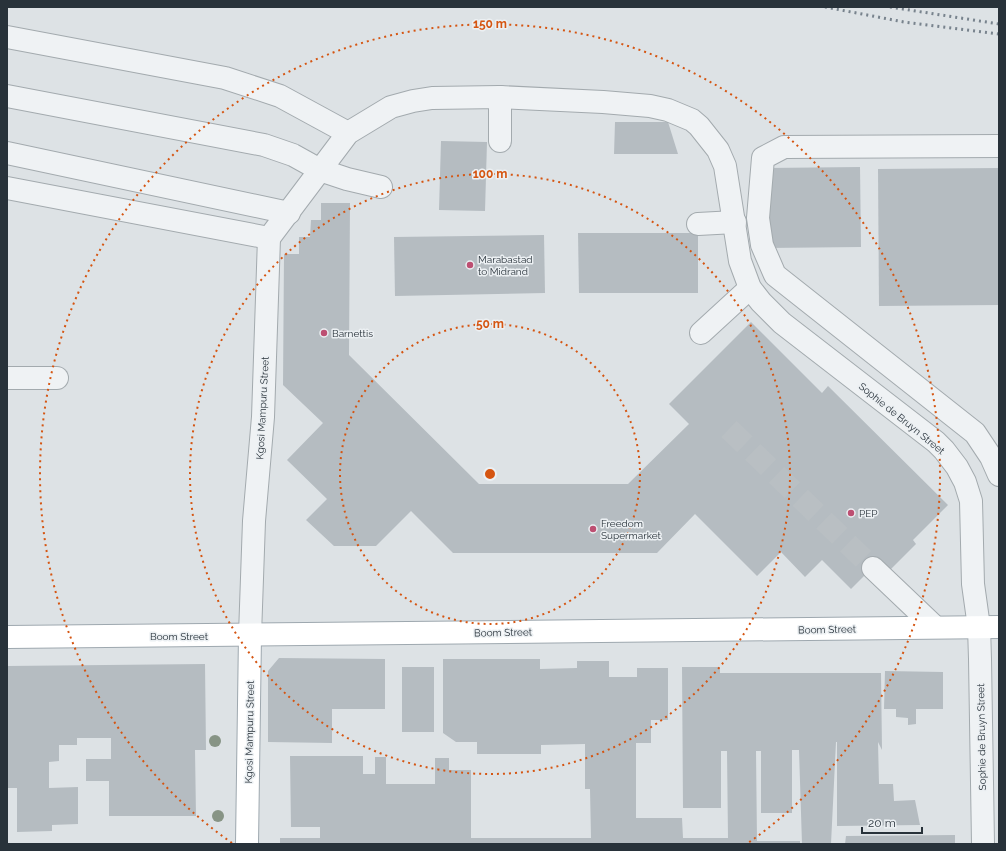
<svg xmlns="http://www.w3.org/2000/svg" width="1006" height="851" font-family="Raleway,sans-serif">
	<rect width="100%" height="100%" fill="#dde2e5"/>
	<g fill="#b5bcc1">
		<path d="M615,122h53l10,32h-64z"/>
		<path d="M441,141l46,1 -2,69 -46,-1z"/>
		<path d="M860,167l1,80 -94,1v-80z"/>
		<path d="M999,168v137l-120,1 -1,-137z"/>
		<path d="M321,203h29l-1,152 130,129h149l61,-60 -20,-20 82,-82 71,71 6,-7 120,119 -35,35 3,4 -28,28 -14,-6 -23,23 -29,-29 -17,17 -24,-25 -24,24 -62,-62 -38,39h-204l-42,-42 -35,35h-42l-28,-26 21,-21 -40,-39 36,-37 -40,-38 1,-131h15v-17h11l1,-17h10z"/>
		<path d="M578,233h120v60h-119z"/>
		<path d="M544,235l1,58 -150,3 -1,-59z"/>
		<path d="M279,658l106,1v50h-53v34l-64,-1v-71z"/>
		<path d="M443,659h97v10l37,-1v-7h32v16h28v-9h31v52h-17v23h-15v75h46l1,20h45l-1,-87h-6v57h-38l-1,-141h38v6h161l1,77 -4,-8 1,42h14l1,17 21,-1 5,25 -83,1v-84h-1l-5,102h-29l-3,-94h-7v63h-31v-62h-5l1,90h43v3h-520v-6h40v-11h-29l-1,-71h73v18h12v-17h11v27h49v-26h14v12h22v68h120l-1,-49h-5v-45l-44,1v9h-64v-12h-21l-13,-9z"/>
		<path d="M205,664l1,86h-11l1,66h-87v-35h-23v-22h25v-21h-34v7h-18v16l-10,1v26l29,-1v37l-26,1v6l-35,1v-44h-10v-122z"/>
		<rect x="402" y="667" width="32" height="65"/>
		<path d="M885,671l58,1v37h-27v15l-8,1v-7l-12,-1v-8h-12z"/>
		<path d="M955,835v9h-110l1,-8z"/>
	</g>
	<g fill="none" stroke-linecap="round" stroke-linejoin="round">
		<path stroke="#b9bfc3" stroke-width="22" stroke-dasharray="22 11" stroke-linecap="butt" d="M729,429l144,139"/>
		<g stroke="#a3aaae" stroke-width="24">
			<g id="minor">
				<path d="M7,37l218,41 55,18 68,37"/>
				<path d="M7,96l257,49 29,10 27,15 27,9 34,8"/>
				<path d="M500,141v-44"/>
				<path d="M999,146l-215,1 -21,11 -5,60 4,27 13,30 200,158 16,24 8,18"/>
				<path d="M7,153l282,60"/>
				<path d="M7,188l262,50"/>
				<path d="M698,224l37,-2"/>
				<path d="M269,238l79,-105 43,-26 22,-6 19,-3 68,-1 103,5 47,4 18,4 24,10 7,6 19,24 7,16 15,95 10,27 11,14 21,21 154,119 8,8 13,17 8,15 6,19 2,83 6,43 1,32 3,185"/>
				<path d="M701,333l49,-45"/>
				<path d="M7,378h50"/>
				<path d="M873,568l62,59"/>
				<path d="M250,635l4,-114 9,-104 6,-179"/>
			</g>
		</g>
		<g stroke="#9ea8af" stroke-width="24">
			<g id="major">
				<path d="M7,637l992,-10"/>
				<path d="M247,844l3,-209"/>
			</g>
		</g>
		<use href="#minor" stroke="#eff2f4" stroke-width="22"/>
		<use href="#major" stroke="#fff" stroke-width="22"/>
		<g stroke="#78838d" stroke-width="3" stroke-dasharray="2 4" stroke-linecap="butt">
			<path d="M825,7l79,15 95,12"/>
			<path d="M890,7l109,17"/>
		</g>
	</g>
	<g fill="#879485">
		<circle cx="215" cy="741" r="6"/>
		<circle cx="218" cy="816" r="6"/>
	</g>
	<g fill="none" stroke="#d55511" stroke-width="2" stroke-dasharray="2 4">
		<circle cx="490" cy="474" r="150"/>
		<circle cx="490" cy="474" r="300"/>
		<path d="M232 843A450 450 0 1 1 748 843"/>
	</g>
	<g fill="#bd4f72" stroke="#ecf0f3" stroke-width="1.5">
		<circle cx="470" cy="265" r="4"/>
		<circle cx="324" cy="333" r="4"/>
		<circle cx="851" cy="513" r="4"/>
		<circle cx="593" cy="529" r="4"/>
	</g>
	<g text-anchor="middle" stroke-width="3" stroke-linejoin="round" paint-order="stroke">
		<g font-size="10" fill="#28323a" stroke="#ecf0f3" text-anchor="start">
			<text x="478" y="263">Marabastad<tspan x="478" dy="12">to Midrand</tspan></text>
			<text x="332" y="337">Barnettis</text>
			<text x="859" y="517">PEP</text>
			<text x="601" y="527">Freedom<tspan x="601" dy="12">Supermarket</tspan></text>
		</g>
		<g font-size="10" fill="#28323a" stroke="#ecf0f3">
			<text transform="translate(262 408) rotate(-87)" y="4">Kgosi Mampuru Street</text>
			<text transform="translate(902 418) rotate(39)" y="4">Sophie de Bruyn Street</text>
			<text transform="translate(827 629) rotate(-1)" y="4">Boom Street</text>
			<text transform="translate(503 632) rotate(-1)" y="4">Boom Street</text>
			<text x="179" y="640">Boom Street</text>
			<text transform="translate(249 732) rotate(-89)" y="4">Kgosi Mampuru Street</text>
			<text transform="translate(981 737) rotate(-91)" y="4">Sophie de Bruyn Street</text>
		</g>
	</g>
	<circle cx="490" cy="474" r="6" fill="#d55511" stroke="#ecf0f3" stroke-width="2"/>
	<g font-size="12" text-anchor="middle" font-weight="bold" fill="#d55511" stroke="#ecf0f3" stroke-width="3" stroke-linejoin="round" paint-order="stroke">
		<text x="490" y="28">150 m</text>
		<text x="490" y="178">100 m</text>
		<text x="490" y="328">50 m</text>
	</g>
	<rect width="1006" height="851" fill="none" stroke="#28323a" stroke-width="16"/>
	<path d="M862 827v6h60v-6" fill="none" stroke="#28323a" stroke-width="2"/>
	<text x="868" y="827" font-size="12" fill="#28323a" stroke="#ecf0f3" stroke-width="3" paint-order="stroke">20 m</text>
</svg>
